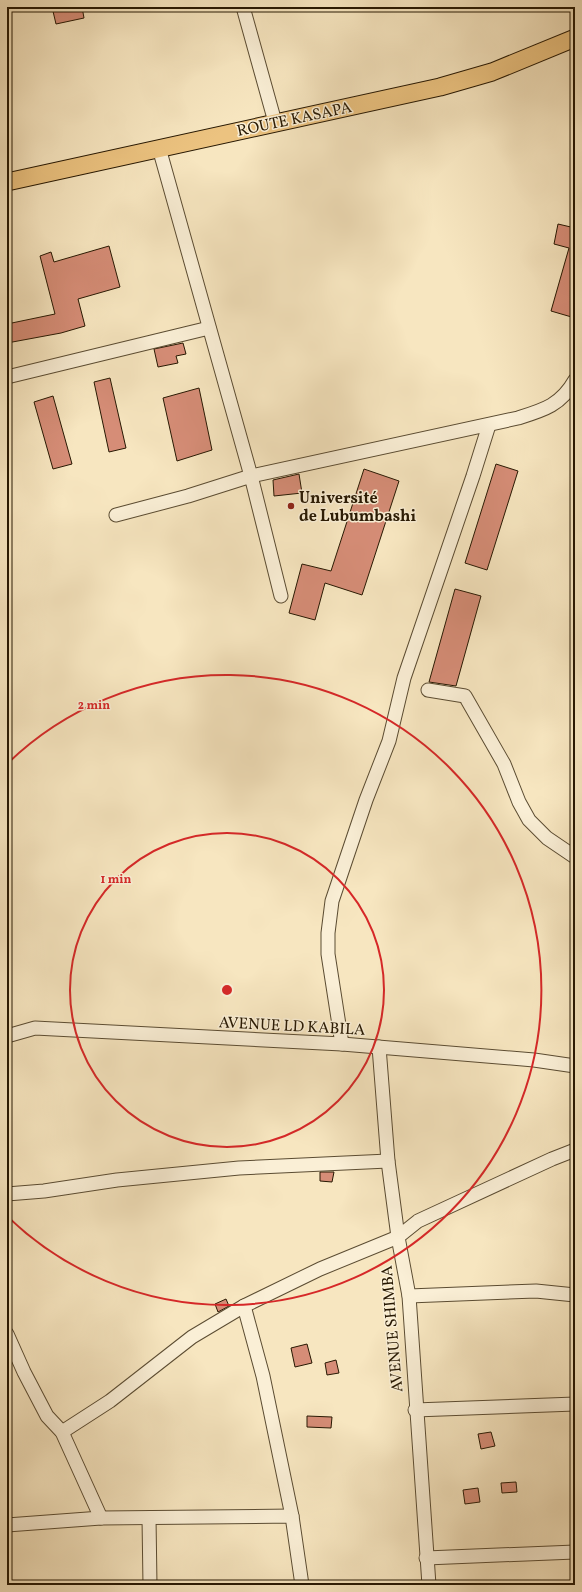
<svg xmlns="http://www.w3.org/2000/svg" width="582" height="1592" font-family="Vollkorn,serif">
	<rect width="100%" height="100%" fill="#f7e6c0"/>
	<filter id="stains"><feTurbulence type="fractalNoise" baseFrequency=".005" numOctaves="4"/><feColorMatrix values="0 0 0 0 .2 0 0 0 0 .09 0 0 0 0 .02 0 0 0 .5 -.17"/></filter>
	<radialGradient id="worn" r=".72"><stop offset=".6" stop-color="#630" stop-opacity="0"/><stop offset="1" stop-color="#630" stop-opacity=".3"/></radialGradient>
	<g fill="#d68d77" stroke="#271802">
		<path d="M52,7h30l2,11 -28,6z"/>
		<path d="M558,224l17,4v90l-24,-7 18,-63 -15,-4z"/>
		<path d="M109,246l11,41 -42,12 7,27 -24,7 -54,10v-19l48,-10 -15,-58 11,-4 3,10z"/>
		<path d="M183,343l3,11 -10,2 2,7 -20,4 -4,-18z"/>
		<path d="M110,378l16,70 -17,4 -15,-70z"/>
		<path d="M199,388l13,62 -35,11 -14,-63z"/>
		<path d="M53,396l19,68 -19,5 -19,-67z"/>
		<path d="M496,464l22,7 -31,99 -22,-7z"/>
		<path d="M364,469l35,12 -37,114 -37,-12 -10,37 -26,-7 13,-49 29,7z"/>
		<path d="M299,474l3,19 -28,3 -1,-16z"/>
		<path d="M455,589l26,7 -25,90 -27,-4z"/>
		<path d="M320,1172h14l-2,10 -12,-1z"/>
		<path d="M226,1299l3,7 -11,6 -3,-8z"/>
		<path d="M307,1344l5,19 -17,4 -4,-19z"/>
		<path d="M336,1360l3,13 -12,2 -2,-12z"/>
		<path d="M307,1416l25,1 -1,11 -24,-1z"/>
		<path d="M491,1432l4,14 -14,3 -3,-15z"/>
		<path d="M516,1482l1,10 -15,1 -1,-10z"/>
		<path d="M478,1488l2,14 -15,2 -2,-14z"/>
	</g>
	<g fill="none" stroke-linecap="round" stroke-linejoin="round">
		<g stroke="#5b4c32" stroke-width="15">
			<g id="minor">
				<path d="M243,7l32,115"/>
				<path d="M159,148l92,328 267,-58c26,-8 43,-13 57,-38"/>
				<path d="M7,377l202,-49"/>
				<path d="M116,515l72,-19 63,-20 30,120"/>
				<path d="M428,690l37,6 39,68 15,38 10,18 18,18 28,19"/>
				<path d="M7,1036l28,-8 307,16 192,16 41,6"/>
				<path d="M342,1044l-14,-90v-21l4,-32 34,-101 23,-59 15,-63 69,-202 16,-51"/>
				<path d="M379,1047l9,114 10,76 11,59 20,289"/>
				<path d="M7,1194l37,-3 73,-11 122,-12 149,-7"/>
				<path d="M409,1296l127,-5 39,4"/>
				<path d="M244,1306l19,70 29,140"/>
				<path d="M7,1334l17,38 23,44 15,16 39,86"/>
				<path d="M415,1410l160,-6"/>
				<path d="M62,1432l48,-31 82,-64 52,-31 76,-37 78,-32 20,-16 134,-62 23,-9"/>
				<path d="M149,1518l1,67"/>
				<path d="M7,1525l94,-7 191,-2 10,69"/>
				<path d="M426,1558l149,-6"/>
			</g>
		</g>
		<g stroke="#271802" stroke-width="19">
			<path id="major" d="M7,182l433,-95 52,-15 83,-34"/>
		</g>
		<use href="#minor" stroke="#faefd6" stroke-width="13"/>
		<use href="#major" stroke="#ecc380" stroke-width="17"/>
	</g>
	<g fill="none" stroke="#d62828" stroke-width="2">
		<circle cx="227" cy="990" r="157"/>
		<path d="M8 763A315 315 0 1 1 8 1217"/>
	</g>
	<circle fill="#8f2418" stroke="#faefd6" stroke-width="1.5" cx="291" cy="506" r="4"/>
	<g text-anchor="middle" stroke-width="3" stroke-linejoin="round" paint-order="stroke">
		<g font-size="16" fill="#271802" stroke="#faefd6">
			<text transform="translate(294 118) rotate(-12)" y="6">ROUTE KASAPA</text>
			<text transform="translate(292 1025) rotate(3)" y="6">AVENUE LD KABILA</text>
			<text transform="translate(391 1329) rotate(-95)" y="6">AVENUE SHIMBA</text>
		</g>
		<g font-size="16" font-weight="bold" fill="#271802" stroke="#faefd6" text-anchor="start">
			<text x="299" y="503">Université<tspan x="299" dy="18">de Lubumbashi</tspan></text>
		</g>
	</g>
	<circle cx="227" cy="990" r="6" fill="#d62828" stroke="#faefd6" stroke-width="2"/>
	<g font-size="12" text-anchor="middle" font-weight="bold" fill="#d62828" stroke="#faefd6" stroke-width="3" stroke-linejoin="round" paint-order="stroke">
		<text x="94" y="709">2 min</text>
		<text x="116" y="883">1 min</text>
	</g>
	<rect width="582" height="1592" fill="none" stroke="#f7e6c0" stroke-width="24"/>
	<rect x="8" y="8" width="566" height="1576" fill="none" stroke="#271802" stroke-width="2"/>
	<rect x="12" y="12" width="558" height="1568" fill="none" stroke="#271802"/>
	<rect width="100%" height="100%" filter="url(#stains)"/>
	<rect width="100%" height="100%" fill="url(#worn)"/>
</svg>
